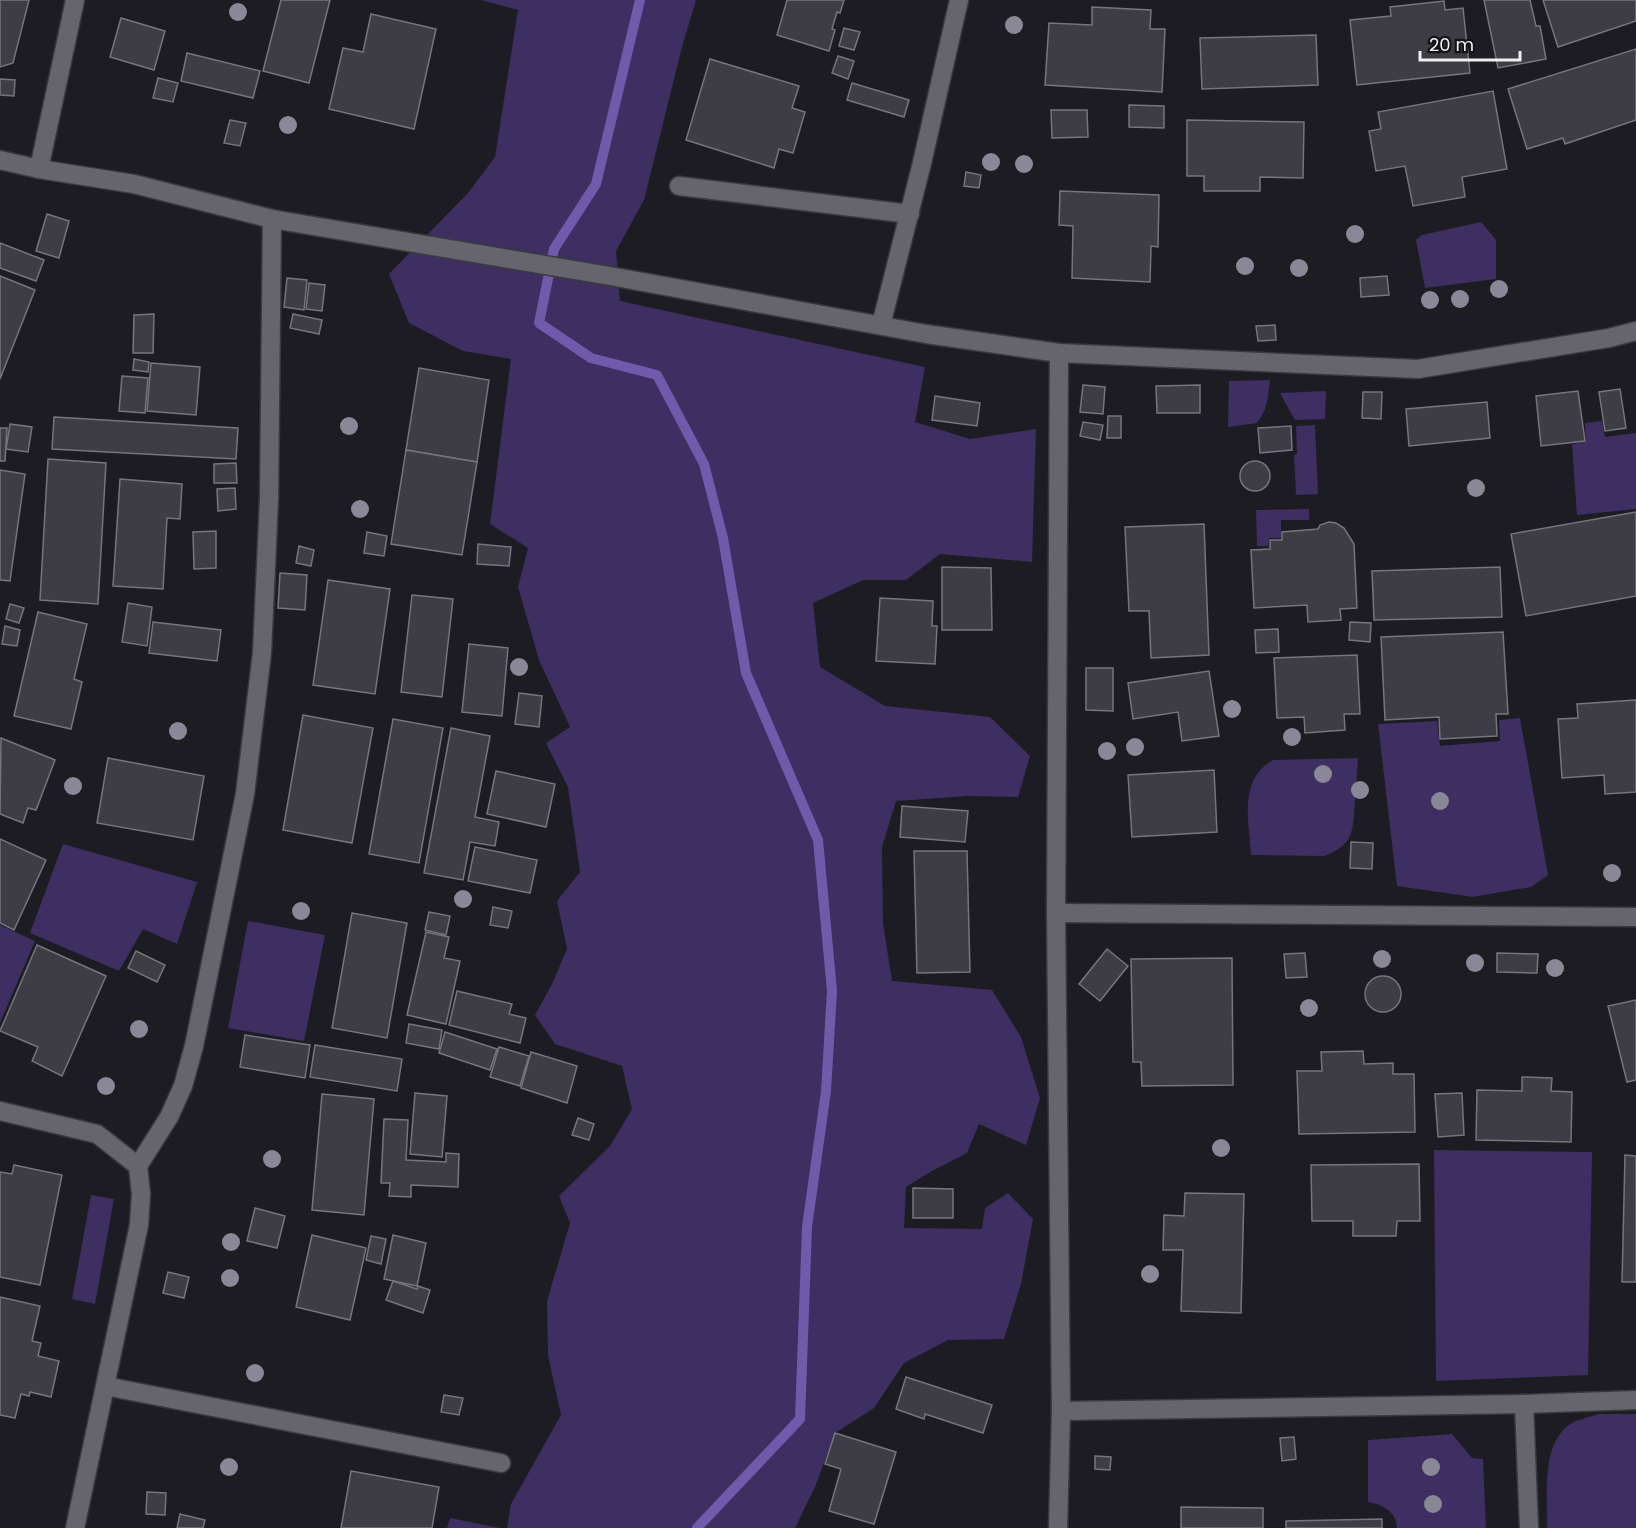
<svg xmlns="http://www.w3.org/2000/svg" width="1636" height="1528" font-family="Poppins,sans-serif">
	<rect width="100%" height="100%" fill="#1d1c22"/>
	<g fill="#3d2f62">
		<path d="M481,0h215l-14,47 -38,153 -28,51 4,50 305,66 -10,55 55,17 66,-10 -4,133 -92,-8 -34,26h-43l-50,23 7,64 65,39 105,11 40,39 -12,41 -50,-1 -72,5 -14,46 1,76 9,58 100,9 29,47 19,61 -14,47 -47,-21 -12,29 -35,18 -26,16 -2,41 78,1 3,-21 23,-15 25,26 -12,65 -17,55 -56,1 -44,23 -30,45 -39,25 -20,54 -20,41h-288l4,-24 50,-89 -13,-60 -1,-54 23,-78 -11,-27 51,-50 22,-37 -10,-43 -67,-22 -20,-29 17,-31 15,-35 -10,-48 23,-29 -12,-85 -22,-44 24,-16 -31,-67 -21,-73 10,-39 -38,-24 21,-165 -48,-8 -54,-28 -20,-49 79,-81 27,-36 23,-147z"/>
		<path d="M1481,222l15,18v39l-71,9 -9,-48 6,-5z"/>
		<path d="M1270,380c-2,16 -2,29 -13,43l-29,4 1,-46z"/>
		<path d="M1326,391l-1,28 -30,1 -15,-27z"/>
		<path d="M1602,421l3,16 31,-4v76l-59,6 -5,-71 14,-2 -1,-19z"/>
		<path d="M1315,425l3,69 -22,1 -2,-40 3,-1 -1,-28z"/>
		<path d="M1309,509v11h-28v18h-12l-1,8h-11l-1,-36z"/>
		<path d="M1520,718l28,157 -17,12 -58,10 -76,-11 -19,-162 59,-3 3,25 60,-5 -1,-21z"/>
		<path d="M1358,758c-1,14 -2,28 -3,42 -2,29 0,45 -31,56l-73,-1c-2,-34 -13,-75 22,-95z"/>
		<path d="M63,844l134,38 -20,62 -34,-15 -24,42 -89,-38z"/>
		<path d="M248,921l77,14 -21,106 -76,-13z"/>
		<path d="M0,925l35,16 -35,82z"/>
		<path d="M1434,1150l158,2 -4,223 -152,6z"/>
		<path d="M91,1195l23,4 -19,105 -23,-5z"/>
		<path d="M1599,1414h37v114h-89c1,-32 -7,-86 25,-105 7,-4 18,-6 27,-9z"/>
		<path d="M1452,1434l20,24 11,1 3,69h-89c0,-16 -15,-24 -29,-26v-62z"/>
		<path d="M450,1518l50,10h-53z"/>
	</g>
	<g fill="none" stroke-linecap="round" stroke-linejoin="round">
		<path stroke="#715aac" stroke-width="10" d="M640,0l-44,184 -42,65 -15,74 52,35 66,17 47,89 19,74 23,135 72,167 14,151 -6,100 -19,136 -7,192 -103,109"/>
	</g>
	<g fill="#3e3d43" stroke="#76757c" stroke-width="1.5">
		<path d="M0,0h29l-16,63 -13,4z"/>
		<path d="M281,0h49l-21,83 -46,-12z"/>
		<path d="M787,0h57l-4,13 -3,-1 -5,17 3,1 -6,21 -52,-16z"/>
		<path d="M1484,0h46l6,26h4l6,33 -48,9z"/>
		<path d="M1543,0h93v21l-78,26z"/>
		<path d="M1444,1l1,9 18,-2 7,65 -113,12 -7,-65 41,-4 -1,-9z"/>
		<path d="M1092,7l59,3 -1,19h15l-3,63 -117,-7 4,-62 43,2z"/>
		<path d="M371,14l65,15 -22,100 -85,-20 14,-61 20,4z"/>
		<path d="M121,18l44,13 -11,39 -44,-13z"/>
		<path d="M844,28l16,4 -6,18 -15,-4z"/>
		<path d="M1316,35l2,50 -116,4 -2,-51z"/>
		<path d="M1636,49v71l-71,24 -2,-6 -36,11 -19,-60z"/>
		<path d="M187,53l73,18 -7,27 -72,-17z"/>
		<path d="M838,56l16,5 -6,18 -16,-6z"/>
		<path d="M710,59l89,27 -7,22 13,4 -12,41 -14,-4 -5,19 -88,-28z"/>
		<path d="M158,78l20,5 -5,19 -20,-4z"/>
		<path d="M0,79l15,1 -1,16 -14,-1z"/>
		<path d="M852,83l57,17 -5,17 -57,-17z"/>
		<path d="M1493,91l14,78 -45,8 3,20 -52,9 -8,-40 -29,5 -7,-40 12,-2 -3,-17z"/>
		<path d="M1129,105l35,1v22l-35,-1z"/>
		<path d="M1051,110h36l1,27 -36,1z"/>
		<path d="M230,120l16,3 -6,23 -16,-3z"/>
		<path d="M1187,120l117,2 -1,56 -43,-1v14h-56v-15h-17z"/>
		<path d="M966,172l15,3 -2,13 -15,-2z"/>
		<path d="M1060,191l99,4 -1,52 -7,-1 -1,36 -78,-4 1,-52 -14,-1z"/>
		<path d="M47,214l22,7 -10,37 -23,-7z"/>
		<path d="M0,243l44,17 -8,21 -36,-13z"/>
		<path d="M0,276l35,14 -35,89z"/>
		<path d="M1387,276l2,19 -28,2 -1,-19z"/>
		<path d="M287,278l20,2 -3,30 -20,-3z"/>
		<path d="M309,283l16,2 -3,26 -16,-2z"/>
		<path d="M154,314l-1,39h-20l1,-38z"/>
		<path d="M293,314l29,6 -3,14 -29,-6z"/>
		<path d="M1275,325l1,15 -18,1 -2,-15z"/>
		<path d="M134,359l15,3 -1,10 -15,-2z"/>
		<path d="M151,363l49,4 -4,48 -49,-4z"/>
		<path d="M419,368l70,12 -12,82 -71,-12z"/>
		<path d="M122,376l26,2 -3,35 -26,-2z"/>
		<path d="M1083,385l22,2 -2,27 -23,-2z"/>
		<path d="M1200,385v28h-43l-1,-27z"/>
		<path d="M1620,389l6,39 -21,3 -6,-39z"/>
		<path d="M1578,391l7,50 -44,5 -5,-50z"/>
		<path d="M1363,392h19l-1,27 -19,-1z"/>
		<path d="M935,396l45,7 -3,23 -45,-6z"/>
		<path d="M1487,402l3,36 -81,8 -3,-37z"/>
		<path d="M1108,416h13v22h-14z"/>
		<path d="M54,417l184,11 -2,31 -184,-10z"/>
		<path d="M1083,422l20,3 -3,15 -20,-4z"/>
		<path d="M10,424l22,3 -4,25 -22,-3z"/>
		<path d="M1291,426l1,24 -32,3 -2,-25z"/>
		<path d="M0,428h7l-2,33h-5z"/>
		<path d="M406,450l71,12 -15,93 -71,-11z"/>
		<path d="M48,459l58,4 -8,141 -58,-4z"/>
		<circle cx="1255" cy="476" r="15"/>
		<path d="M236,463l1,20h-23v-19z"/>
		<path d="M0,470l25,4 -15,107 -10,-1z"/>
		<path d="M120,479l62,5 -2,35 -13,-1 -4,71 -50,-3z"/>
		<path d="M235,488l1,21 -18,2 -1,-22z"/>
		<path d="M1636,512v84l-110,20 -15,-82z"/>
		<path d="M1329,522l7,1 8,5 10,16 3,64 -17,1 1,11 -33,2 -1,-17 -53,3 -3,-58 19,-1v-9h12v-8l36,-3 2,-4z"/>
		<path d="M1204,524l5,131 -58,3 -2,-47h-20l-4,-84z"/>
		<path d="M216,531v37l-22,1 -1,-37z"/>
		<path d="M367,532l20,4 -3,20 -20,-3z"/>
		<path d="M478,544l33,3 -2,19 -32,-2z"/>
		<path d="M299,546l15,4 -3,16 -15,-3z"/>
		<path d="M942,567l49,1 1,62h-50z"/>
		<path d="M1500,567l2,50 -128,3 -2,-49z"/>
		<path d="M280,573l27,2 -2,35 -27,-2z"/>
		<path d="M328,580l62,9 -15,105 -62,-9z"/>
		<path d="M412,595l41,4 -11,98 -41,-5z"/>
		<path d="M880,598l53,3 -1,25h5l-2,38 -59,-3z"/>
		<path d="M128,603l24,4 -5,39 -25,-4z"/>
		<path d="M10,604l14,4 -5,15 -13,-4z"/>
		<path d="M38,612l49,12 -13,55 8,3 -11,47 -57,-13z"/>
		<path d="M153,622l68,8 -4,31 -68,-8z"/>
		<path d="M1350,622l21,1 -1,19 -21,-2z"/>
		<path d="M5,626l15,4 -3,16 -15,-2z"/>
		<path d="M1278,629l1,23 -23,1 -1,-23z"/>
		<path d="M1503,632l5,82h-12l1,22 -57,3 -1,-22 -54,3 -4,-83z"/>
		<path d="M469,644l39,4 -6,68 -40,-4z"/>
		<path d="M1357,655l3,59h-16l1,16 -40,3 -1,-16 -27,1 -3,-60z"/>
		<path d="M1086,668h27v43l-27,-1z"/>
		<path d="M1209,671l10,65 -37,5 -4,-29 -45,7 -5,-36z"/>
		<path d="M519,693l23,3 -3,31 -24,-3z"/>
		<path d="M1636,700v92l-31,2 -1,-19 -42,3 -4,-59 20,-1 -1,-14z"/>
		<path d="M303,715l70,13 -21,115 -69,-13z"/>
		<path d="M393,719l50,9 -24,135 -50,-9z"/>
		<path d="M451,728l39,8 -15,81 24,5 -4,24 -25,-4 -7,38 -39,-7z"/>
		<path d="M1,738l54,22 -19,50 -8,-2 -5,15 -23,-9z"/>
		<path d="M108,758l96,18 -11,64 -96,-17z"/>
		<path d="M1214,770l3,62 -85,5 -4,-62z"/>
		<path d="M496,771l59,13 -9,43 -59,-13z"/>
		<path d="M902,806l66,5 -3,31 -65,-5z"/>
		<path d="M0,839l46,21 -32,70 -14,-7z"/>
		<path d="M1351,842l22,1 -1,26 -22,-1z"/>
		<path d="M475,847l62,13 -7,33 -62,-12z"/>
		<path d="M914,851h53l3,121 -53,1z"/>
		<path d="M493,907l19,4 -4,17 -18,-3z"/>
		<path d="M429,912l21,4 -4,19 -21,-5z"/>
		<path d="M352,913l55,10 -20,115 -55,-10z"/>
		<path d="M426,932l23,5 -5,21 16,3 -14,63 -39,-9z"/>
		<path d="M37,945l69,31 -44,100 -30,-15 6,-14 -38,-16z"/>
		<path d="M1107,949l21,17 -28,35 -21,-17z"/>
		<path d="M136,951l29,14 -8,17 -29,-14z"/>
		<path d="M1305,953l2,24 -21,1 -2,-24z"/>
		<path d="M1497,953l41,1 -1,19 -40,-1z"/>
		<path d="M1232,958l1,127 -91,1 -1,-24h-8l-2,-103z"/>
		<circle cx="1383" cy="994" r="18"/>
		<path d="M457,991l55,13 -3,10 17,4 -6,25 -71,-18z"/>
		<path d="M1636,1000v80l-9,2 -19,-76z"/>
		<path d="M409,1024l33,6 -3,19 -33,-6z"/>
		<path d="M445,1032l52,17 -7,21 -51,-17z"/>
		<path d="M245,1035l65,10 -5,33 -65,-11z"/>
		<path d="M315,1045l87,14 -5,32 -87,-14z"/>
		<path d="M499,1047l30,9 -9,30 -30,-9z"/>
		<path d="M1363,1051l1,13 29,-1v11h21l1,58 -116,2 -2,-63h25l-1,-19z"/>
		<path d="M531,1052l46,14 -10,37 -46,-15z"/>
		<path d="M1522,1077l30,1 -1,13 21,1 -1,50 -95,-2 1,-50 45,1z"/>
		<path d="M415,1093l32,3 -5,61 -32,-3z"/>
		<path d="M1462,1093l2,42 -26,2 -3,-43z"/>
		<path d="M322,1094l52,5 -10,116 -52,-5z"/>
		<path d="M578,1118l16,6 -5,16 -17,-5z"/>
		<path d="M384,1119l24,1 -2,40 40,2v-9l13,1 -1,33 -47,-2v12l-22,-1 1,-13h-9z"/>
		<path d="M1625,1155l11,1v126h-14z"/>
		<path d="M1419,1164l1,57h-23l-1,15h-43v-15h-41l-1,-56z"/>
		<path d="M14,1165l48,10 -22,110 -40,-8v-105l12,2z"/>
		<path d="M913,1188l40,1v29h-40z"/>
		<path d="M1185,1193l59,1 -3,119 -60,-2 2,-61h-20l1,-35 20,1z"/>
		<path d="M255,1208l30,8 -8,32 -30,-7z"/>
		<path d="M312,1235l54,13 -16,72 -54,-13z"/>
		<path d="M393,1235l33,8 -9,43 -33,-7z"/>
		<path d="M371,1236l15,3 -5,25 -15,-4z"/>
		<path d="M168,1272l21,5 -5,21 -21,-5z"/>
		<path d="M393,1281l24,8 1,-3 12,4 -7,23 -37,-13z"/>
		<path d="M0,1297l40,9 -8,35 9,2 -3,13 21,5 -8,36 -21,-5 -1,4 -8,-2 -6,24 -15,-3z"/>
		<path d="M906,1377l86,28 -9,28 -58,-19 -1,5 -28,-10z"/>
		<path d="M444,1395l19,3 -4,17 -18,-3z"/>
		<path d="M835,1433l61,19 -22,72 -45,-13 12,-42 -16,-5z"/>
		<path d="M1294,1437l2,22 -14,2 -2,-23z"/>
		<path d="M1095,1456l16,1 -1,13 -15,-1z"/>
		<path d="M351,1471l88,16 -7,41h-91z"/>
		<path d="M147,1492l19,1 -1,22 -19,-1z"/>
		<path d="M1181,1507l82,1v20h-82z"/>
		<path d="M180,1514l25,6 -2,8h-26z"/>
		<path d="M1382,1519v9h-96v-7z"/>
	</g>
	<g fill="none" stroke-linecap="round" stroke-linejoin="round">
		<g stroke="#3a3a3e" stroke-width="21">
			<g id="street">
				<path d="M0,160l39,9 95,15 138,35 338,57 316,58 133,19 359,16 191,-31 27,-7"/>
				<path d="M39,169l36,-169"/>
				<path d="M679,186l231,28"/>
				<path d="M881,325l41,-162 37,-163"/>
				<path d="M1056,913l580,4"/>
				<path d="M0,1111l97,23 41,32 3,28 -2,31 -64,303"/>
				<path d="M138,1166l31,-49 14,-31 11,-40 51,-252 17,-141 7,-154 3,-280"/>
				<path d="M105,1386l396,77"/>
				<path d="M1524,1404l5,124"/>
				<path d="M1061,1411l463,-7 112,-4"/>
				<path d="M1058,1528l3,-117 -5,-498 3,-560"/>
			</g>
		</g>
		<use href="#street" stroke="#66656c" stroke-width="18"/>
	</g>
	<g fill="#8a8796">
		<circle cx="238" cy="12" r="9"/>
		<circle cx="1014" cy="25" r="9"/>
		<circle cx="288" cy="125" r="9"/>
		<circle cx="991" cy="162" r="9"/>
		<circle cx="1024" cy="164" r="9"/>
		<circle cx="1355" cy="234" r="9"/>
		<circle cx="1245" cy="266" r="9"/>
		<circle cx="1299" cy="268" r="9"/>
		<circle cx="1499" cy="289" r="9"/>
		<circle cx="1460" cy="299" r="9"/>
		<circle cx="1430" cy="300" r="9"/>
		<circle cx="349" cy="426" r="9"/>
		<circle cx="1476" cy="488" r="9"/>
		<circle cx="360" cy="509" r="9"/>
		<circle cx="519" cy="667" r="9"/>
		<circle cx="1232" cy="709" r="9"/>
		<circle cx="178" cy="731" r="9"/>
		<circle cx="1292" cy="737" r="9"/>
		<circle cx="1135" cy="747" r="9"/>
		<circle cx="1107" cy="751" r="9"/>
		<circle cx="1323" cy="774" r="9"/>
		<circle cx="73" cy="786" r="9"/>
		<circle cx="1360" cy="790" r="9"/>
		<circle cx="1440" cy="801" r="9"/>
		<circle cx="1612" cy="873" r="9"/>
		<circle cx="463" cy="899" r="9"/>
		<circle cx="301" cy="911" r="9"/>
		<circle cx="1382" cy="959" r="9"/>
		<circle cx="1475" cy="963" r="9"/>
		<circle cx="1555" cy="968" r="9"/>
		<circle cx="1309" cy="1008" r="9"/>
		<circle cx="139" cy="1029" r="9"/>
		<circle cx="106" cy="1086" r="9"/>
		<circle cx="1221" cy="1148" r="9"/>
		<circle cx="272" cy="1159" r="9"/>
		<circle cx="231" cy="1242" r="9"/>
		<circle cx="1150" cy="1274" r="9"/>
		<circle cx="230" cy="1278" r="9"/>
		<circle cx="255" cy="1373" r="9"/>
		<circle cx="229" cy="1467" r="9"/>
		<circle cx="1431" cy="1467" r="9"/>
		<circle cx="1433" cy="1504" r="9"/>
	</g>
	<path d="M1420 51v9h100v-9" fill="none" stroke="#efeef2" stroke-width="3"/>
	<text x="1429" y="51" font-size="18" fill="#efeef2" stroke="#141318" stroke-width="4.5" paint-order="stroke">20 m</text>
</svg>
